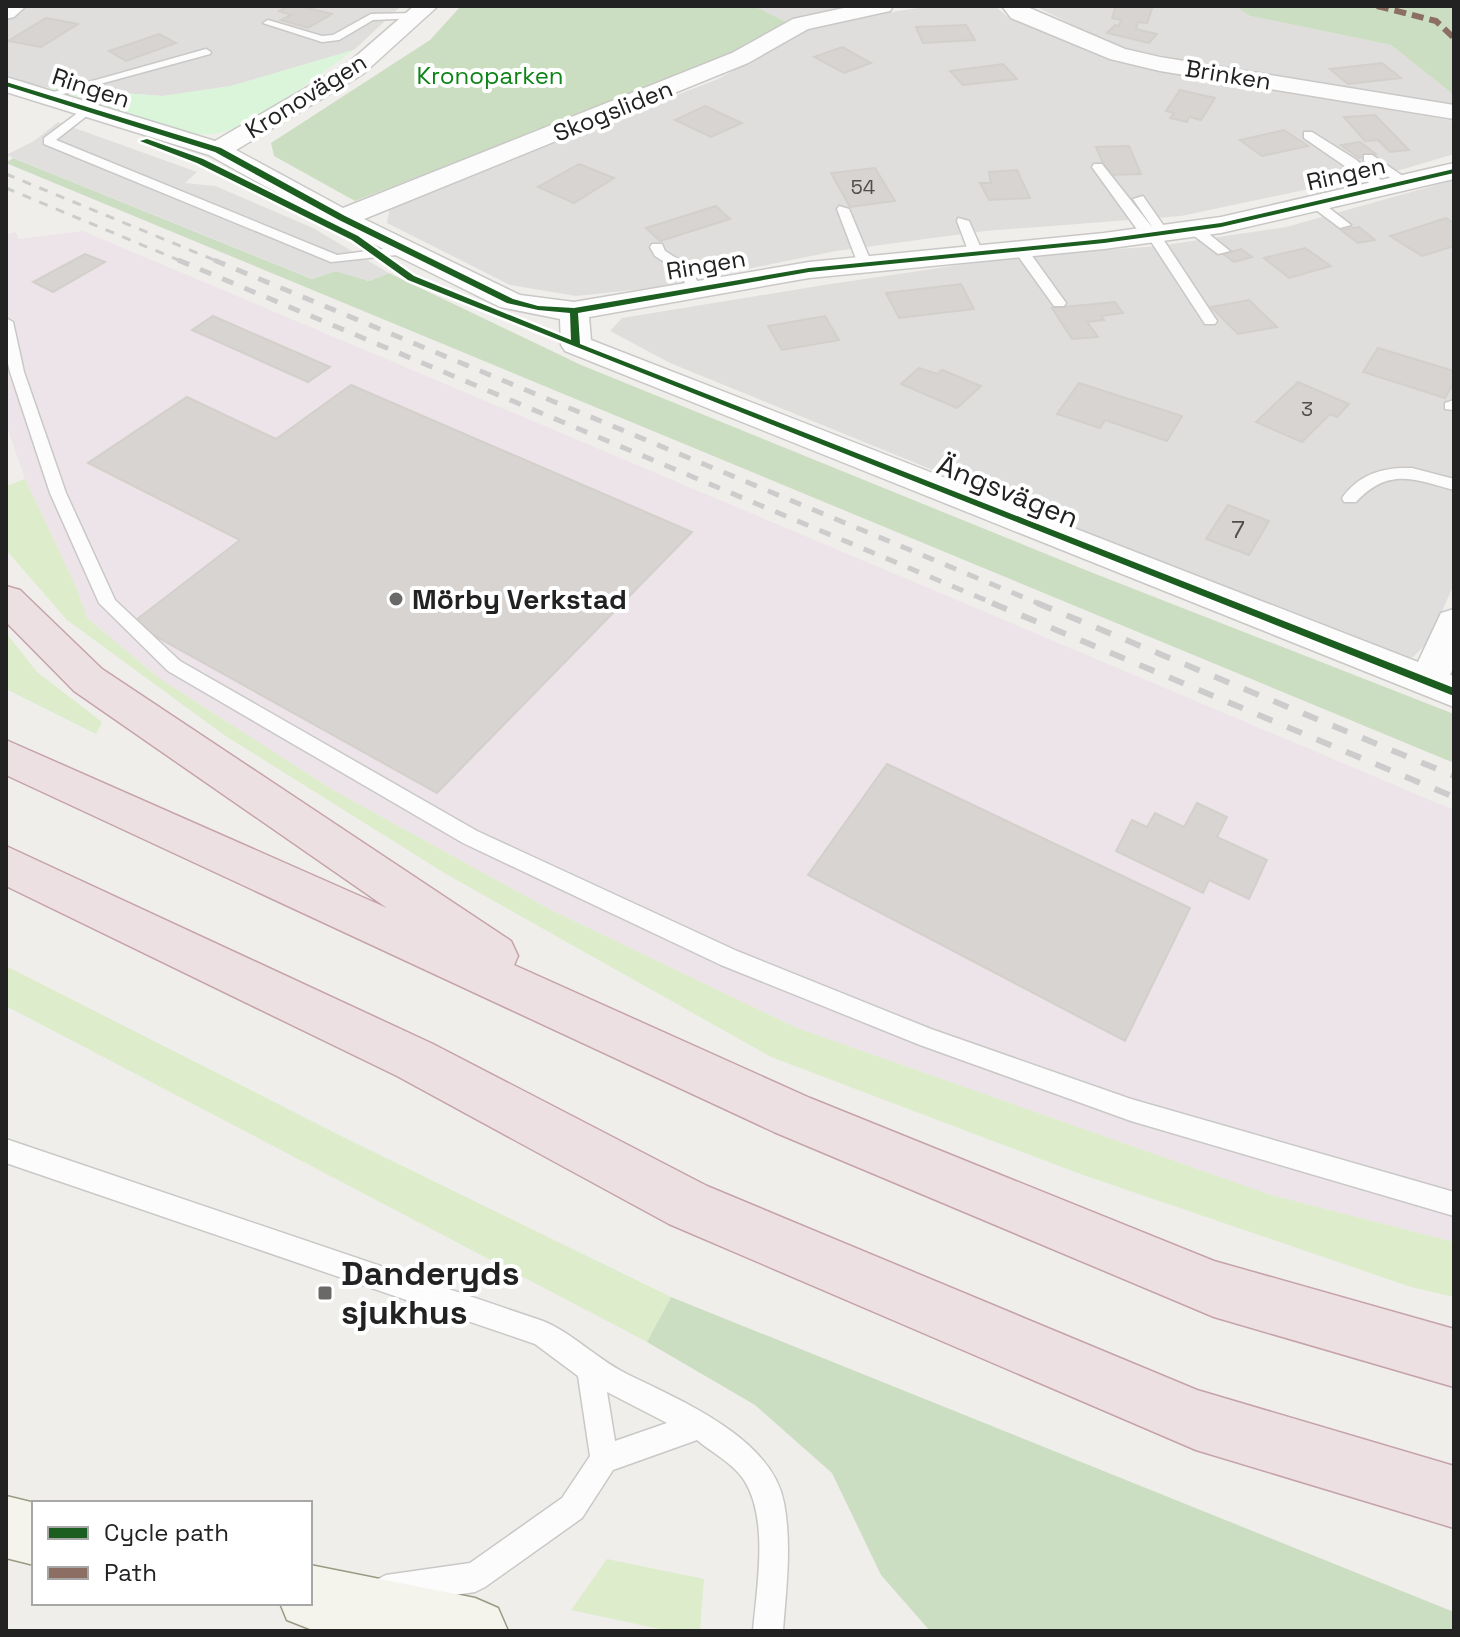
<svg xmlns="http://www.w3.org/2000/svg" width="1460" height="1637" font-family="'Space Grotesk',sans-serif">
	<rect width="100%" height="100%" fill="#f0eeeb"/>
	<g fill="#dfdedc">
		<path d="M29,6h372l-47,44 -123,36 -68,10 -123,-9 -34,-12v-54z"/>
		<path d="M754,6h106l-67,19z"/>
		<path d="M932,6h63l15,13 43,14 63,29 338,59v33l-50,15 -223,47 -196,15 -149,20 -184,37 -76,8 -66,-11 -123,-62 3,-16 328,-128 100,-56z"/>
		<path d="M1035,6h200l15,10 141,29 63,50v11l-181,-26 -161,-35z"/>
		<path d="M1454,180v404l-25,57 -16,16h-21l-722,-294 -60,-32 12,-13 202,-33 196,-29 139,-10 127,-19z"/>
	</g>
	<path fill="#ede4e9" d="M83,231l1371,579v432l-183,-47 -474,-167 -246,-118 -218,-120 -174,-112 -72,-60 -11,-31 -51,-108 -19,-55v-190l9,-2 4,7z"/>
	<g fill="#ddeccb">
		<path d="M25,479l51,108 11,31 72,60 174,112 218,120 246,118 474,167 183,47v55l-43,-10 -328,-112 -312,-118 -325,-183 -222,-139 -157,-115 -61,-70v-64z"/>
		<path d="M6,633l31,39 65,50 -6,12 -90,-45z"/>
		<path d="M6,966l335,170 330,161 -24,45 -641,-336z"/>
		<path d="M607,1559l97,20 -4,52h-31l-98,-21z"/>
	</g>
	<g fill="#cbdec1">
		<path d="M461,6h293l39,19 -69,34 -369,142 -81,-45 -3,-13 159,-103z"/>
		<path d="M1235,6h219v89l-63,-50 -141,-29z"/>
		<path d="M13,158l299,121 24,-8 33,10 20,-8 192,92 507,206 366,143v49l-1448,-600z"/>
		<path d="M671,1297l783,315v19h-524l-49,-56 -49,-102 -77,-68 -108,-63z"/>
	</g>
	<path fill="#daf5da" d="M354,50c-34,23 -103,81 -142,84 -36,4 -133,-35 -172,-47l123,9 68,-10z"/>
	<path fill="#e0dfde" d="M58,122l139,50 -12,11 30,3 98,42 76,45 -20,8 -33,-10 -23,8 -307,-124 28,-14z"/>
	<g fill="#d7d4d2" stroke="#d3d0cc" stroke-width="2">
		<path d="M289,6h10l33,8 -24,14 -27,-8 10,-5 -12,-4z"/>
		<path d="M1116,6h37l-6,17 -9,-1 -2,7 21,5 -8,9 -42,-10 8,-8 4,1 2,-6 -9,-2z"/>
		<path d="M46,18l32,6 -37,23 -33,-6z"/>
		<path d="M966,25l9,15 -52,3 -7,-16z"/>
		<path d="M159,34l17,9 -50,18 -17,-10z"/>
		<path d="M842,47l29,16 -27,10 -30,-16z"/>
		<path d="M1382,63l19,15 -53,6 -18,-15z"/>
		<path d="M1003,64l14,15 -54,6 -13,-14z"/>
		<path d="M1180,90l35,8 -14,22 -12,-3 -2,5 -17,-4 4,-5 -8,-2z"/>
		<path d="M705,106l37,17 -31,14 -36,-17z"/>
		<path d="M1375,115l34,35 -19,2 -12,-12 -13,1 -21,-24z"/>
		<path d="M1284,130l24,16 -46,10 -22,-16z"/>
		<path d="M1360,142l16,12 -17,4 -18,-13z"/>
		<path d="M1129,146l12,28 -33,1 -12,-28z"/>
		<path d="M579,164l35,14 -40,25 -36,-16z"/>
		<path d="M875,168l20,33 -45,6 -19,-34z"/>
		<path d="M1017,170l13,28 -41,2 -9,-17h11l-2,-11z"/>
		<path d="M716,206l14,13 -70,22 -14,-13z"/>
		<path d="M1446,218l8,5v23l-32,10 -32,-20z"/>
		<path d="M1359,227l16,13 -17,3 -17,-13z"/>
		<path d="M1305,248l26,18 -42,12 -25,-20z"/>
		<path d="M1241,249l11,8 -18,5 -11,-8z"/>
		<path d="M85,254l20,8 -52,30 -20,-10z"/>
		<path d="M961,284l13,25 -75,9 -13,-25z"/>
		<path d="M1249,300l28,27 -39,7 -27,-27z"/>
		<path d="M1115,302l8,11 -22,3 3,4 -17,2 11,15 -26,2 -20,-31z"/>
		<path d="M213,316l117,51 -22,15 -116,-52z"/>
		<path d="M825,316l14,24 -57,10 -14,-24z"/>
		<path d="M1378,348l76,23v11l-9,16 -82,-26z"/>
		<path d="M919,368l18,6 5,-4 39,16 -24,22 -56,-24z"/>
		<path d="M1298,382l51,22 -12,13 -7,-3 -28,28 -46,-20z"/>
		<path d="M1079,383l103,33 -15,25 -62,-21 -5,8 -43,-14z"/>
		<path d="M351,385l341,147 -255,261 -305,-170 108,-83 -152,-77 99,-66 89,42z"/>
		<path d="M1228,505l41,16 -20,34 -43,-16z"/>
		<path d="M887,764l303,144 -65,133 -317,-166z"/>
		<path d="M1197,803l30,14 -10,20 50,23 -18,39 -40,-19 -6,13 -87,-42 16,-31 15,7 8,-14 29,14z"/>
	</g>
	<g fill="none" stroke-linecap="round" stroke-linejoin="round">
		<g stroke="#c9c8c7" stroke-width="3">
			<g id="lane">
				<path d="M415,13l5,3 -1,2 -46,2 -34,20 -17,2 -59,-19 5,-3 54,16 11,-1 38,-21z"/>
				<path d="M206,49l5,3 -1,2 -165,45 -6,-3z"/>
				<path d="M83,109l10,2 -37,29 281,115 69,-9 7,4 -7,4 -75,8 -287,-118v-6z"/>
				<path d="M1304,132h8l43,27 36,29 -10,3 -77,-53z"/>
				<path d="M1364,155h8l41,28 -10,3 -39,-25z"/>
				<path d="M1094,164h8l53,67 -22,-32 10,-3 23,33 -7,4 58,88 -2,3h-10l-55,-84 -6,-1 -52,-72z"/>
				<path d="M1312,201h8l31,24 -11,3 -28,-21z"/>
				<path d="M839,206l10,3 23,55 -2,3 -12,-3 -21,-55z"/>
				<path d="M958,218l11,3 14,32 -2,3 -12,-3 -12,-32z"/>
				<path d="M1189,226h10l31,25 -12,3 -29,-22z"/>
				<path d="M652,244h10l3,7 24,15 13,24 -2,3h-10l-11,-22 -24,-15 -5,-9z"/>
				<path d="M1015,246h10l41,57 -2,3h-10l-41,-57z"/>
				<path d="M6,318l7,4 11,50 42,121 49,107 65,61 297,170 260,120 194,78 200,70 323,93v24l-323,-95 -211,-76 -199,-80 -258,-122 -295,-172 -69,-68 -49,-110 -40,-121 -4,-17z"/>
				<path d="M1454,400v10l-9,-1v-6z"/>
				<path d="M1412,468l42,11v11c-41,-11 -65,-23 -98,12h-12l-2,-4c17,-24 41,-31 70,-30z"/>
				<path d="M6,1139l537,182c29,12 53,37 82,52 54,27 147,64 159,130 8,42 2,87 -1,128h-30c4,-45 16,-112 -9,-151 -10,-16 -33,-28 -47,-40l-84,30 -31,48 -97,69 -10,5 -89,13 -10,-5 -5,-10 5,-10 10,-5 84,-12 92,-65 28,-42 -12,-80 -43,-32 -529,-181zM607,1392l60,31 -52,18z"/>
			</g>
		</g>
		<g stroke="#c9c8c7" stroke-width="3">
			<g id="street">
				<path d="M6,6h20l-12,11 -8,2z"/>
				<path d="M414,6h24l-75,68 -127,76 107,58 389,-155 61,-34 60,-13h40l-3,5 -82,18 -60,34 -384,156 156,76 54,7 235,-40 295,-29 117,-16 233,-54v16l-233,54 -117,16 -295,29 -220,39 2,23 827,322 23,-49 13,-4v57l-4,9 4,1v31l-889,-356 -4,-6 -1,-26 -60,-12 -167,-83 -124,-69 -203,-63v-15l209,64 132,-77z"/>
				<path d="M1002,6h23l100,43 35,8 294,48v14l-294,-48 -50,-12 -99,-41z"/>
			</g>
		</g>
		<g stroke="#999a82" stroke-width="3">
			<g id="secondary">
				<path d="M6,1496l29,7 -1,62 -28,-7z"/>
				<path d="M310,1565l165,33 23,10 10,23 -198,-2 -23,-9 -7,-17h30z"/>
			</g>
		</g>
		<g stroke="#c5a2ac" stroke-width="3">
			<g id="highway">
				<path d="M6,586l14,4 82,79 409,272 7,15 -4,9 296,133 404,163 240,68v58l-240,-70 -440,-185 -768,-357v-35l381,168 -313,-217 -68,-69z"/>
				<path d="M6,846l427,198 274,142 490,204 257,76v62l-258,-78 -527,-226 -272,-148 -391,-190z"/>
			</g>
		</g>
		<use href="#lane" fill="#fdfcfc" fill-rule="evenodd"/>
		<use href="#street" fill="#fdfcfc" fill-rule="evenodd"/>
		<use href="#secondary" fill="#f4f4ed" fill-rule="evenodd"/>
		<use href="#highway" fill="#ece0e2" fill-rule="evenodd"/>
		<g stroke="#ccc" stroke-width="3" stroke-dasharray="9 9" stroke-linecap="butt">
			<path d="M6,174l213,88"/>
			<path d="M6,188l177,74"/>
		</g>
		<g stroke="#ccc" stroke-width="5" stroke-dasharray="12 12" stroke-linecap="butt">
			<path d="M178,260l819,345"/>
			<path d="M214,260l828,345"/>
		</g>
		<g stroke="#ccc" stroke-width="6" stroke-dasharray="16 16" stroke-linecap="butt">
			<path d="M992,603l462,194"/>
			<path d="M1037,603l417,173"/>
		</g>
		<path stroke="#8d6e63" stroke-width="6" stroke-dasharray="12 6" stroke-linecap="butt" d="M1377,6l59,15 18,17"/>
		<g stroke="#fff" stroke-width="5">
			<path id="cycleway" d="M6,82l215,66 124,68 168,83 25,7 36,2 235,-40 295,-29 117,-16 233,-54v4l-233,54 -117,16 -295,29 -231,41 2,31 874,344v8l-1046,-416 -56,-40 -155,-77 -57,-22 7,-2 56,20 155,77 56,40 157,64 -1,-27 -32,-3 -31,-7 -168,-83 -124,-68 -209,-66z"/>
		</g>
		<use href="#cycleway" fill="#1b5e20" fill-rule="evenodd"/>
	</g>
	<g fill="#6a6968" stroke="#fff" stroke-width="3">
		<circle cx="396" cy="599" r="8"/>
		<rect x="317" y="1285" width="16" height="16" rx="4"/>
	</g>
	<g text-anchor="middle" stroke-width="8" stroke-linejoin="round" paint-order="stroke">
		<g font-size="20" fill="#4f4e4e">
			<text x="863" y="194">54</text>
			<text x="1307" y="416">3</text>
		</g>
		<g font-size="24" fill="#222" stroke="#fff">
			<text transform="translate(1228 75) rotate(9)" y="8">Brinken</text>
			<text transform="translate(91 88) rotate(18)" y="8">Ringen</text>
			<text transform="translate(306 96) rotate(-32)" y="8">Kronovägen</text>
			<text transform="translate(613 111) rotate(-22)" y="8">Skogsliden</text>
			<text transform="translate(1346 174) rotate(-13)" y="8">Ringen</text>
			<text transform="translate(706 265) rotate(-10)" y="8">Ringen</text>
		</g>
		<g font-size="24" fill="#0c8416" stroke="#fff">
			<text x="490" y="84">Kronoparken</text>
		</g>
		<g font-size="24" fill="#4f4e4e">
			<text x="1238" y="538">7</text>
		</g>
		<g font-size="28" fill="#222" stroke="#fff">
			<text transform="translate(1008 491) rotate(22)" y="10">Ängsvägen</text>
		</g>
		<g font-size="28" font-weight="bold" fill="#222" stroke="#fff" text-anchor="start">
			<text x="412" y="609">Mörby Verkstad</text>
		</g>
		<g font-size="34" font-weight="bold" fill="#222" stroke="#fff" text-anchor="start">
			<text x="341" y="1285">Danderyds<tspan x="341" dy="39">sjukhus</tspan></text>
		</g>
	</g>
	<rect width="1460" height="1637" fill="none" stroke="#222222" stroke-width="16"/>
	<rect x="32" y="1501" width="280" height="104" fill="#ffffff" stroke="#a7a7a7" stroke-width="2"/>
	<rect x="48" y="1527" width="40" height="12" fill="#1b5e20" stroke="#a7a7a7" stroke-width="2"/>
	<text x="104" y="1541" font-size="24" fill="#222222">Cycle path</text>
	<rect x="48" y="1567" width="40" height="12" fill="#8d6e63" stroke="#a7a7a7" stroke-width="2"/>
	<text x="104" y="1581" font-size="24" fill="#222222">Path</text>
</svg>
